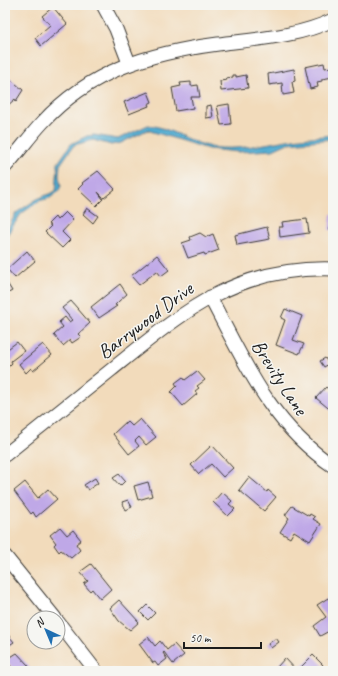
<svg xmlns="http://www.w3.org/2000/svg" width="338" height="676" font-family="Caveat,sans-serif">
	<rect width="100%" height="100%" fill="#f6f6f2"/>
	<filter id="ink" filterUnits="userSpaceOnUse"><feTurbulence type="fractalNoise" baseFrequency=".025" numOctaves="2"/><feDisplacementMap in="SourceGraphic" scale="8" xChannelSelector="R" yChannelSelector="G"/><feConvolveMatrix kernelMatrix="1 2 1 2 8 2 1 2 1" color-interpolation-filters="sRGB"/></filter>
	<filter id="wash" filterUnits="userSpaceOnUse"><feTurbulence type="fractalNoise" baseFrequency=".012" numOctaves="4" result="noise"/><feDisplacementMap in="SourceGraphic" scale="16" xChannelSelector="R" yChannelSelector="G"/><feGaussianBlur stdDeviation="0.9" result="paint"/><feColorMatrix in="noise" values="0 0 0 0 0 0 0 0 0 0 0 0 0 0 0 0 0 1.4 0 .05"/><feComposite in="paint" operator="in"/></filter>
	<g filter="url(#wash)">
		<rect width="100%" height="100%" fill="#f2dbbb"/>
		<path fill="#52abd0" stroke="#376476" d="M148,125c19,1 42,18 64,22 25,4 51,-3 75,-7 15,-3 31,-3 46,-5v4l-45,4 -15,7 -35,2 -30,-3 -61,-19 -26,13 -10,2 -18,-5 -19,5 -14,20 -1,11 2,10 -3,6 -8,6 -11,3 -18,13 -16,24v-4l11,-21 21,-14 19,-8 2,-28 13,-19 16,-8 7,-1 24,4z"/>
		<g id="blocks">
			<g fill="#bfa8e7">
				<path d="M53,7l14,17 -26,22 -6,-8 15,-13 -8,-9z"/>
				<path d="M324,63l1,5 6,-1 2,10 -11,2v2l-5,1 1,5 -8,2 -5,-22z"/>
				<path d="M294,69l1,12 -3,1 2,11 -11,2 -1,-12 -13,2 -1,-11z"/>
				<path d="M233,75h3v2l10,-2 2,13 -27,3 -1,-10 7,-1 -1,-2 7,-1z"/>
				<path d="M7,76l16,14 -7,11 -1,-2 -10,9v-30z"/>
				<path d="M191,82v4l7,-1 2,12h-9l2,11 -17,3 -4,-23 9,-2 -1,-3z"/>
				<path d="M148,92l4,10 -4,2 1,2 -20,8 -5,-12z"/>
				<path d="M229,104l2,20 -10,1 -4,-19z"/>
				<path d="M211,105l2,12 -7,1v-12z"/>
				<path d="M98,171l17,18 -11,9 -6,-6 5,7 -7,7 -18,-17 5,-5 -1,-1z"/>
				<path d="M87,208l11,8 -5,7 -10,-9z"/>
				<path d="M65,212l8,8 -11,12 8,8 -8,8 -17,-16 6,-6 -3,-2 7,-7 2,3z"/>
				<path d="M331,214h2v16h-4z"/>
				<path d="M307,219l2,14 -29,4 -1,-10h4l-1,-5z"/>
				<path d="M267,227l3,12 -33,6 -2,-10z"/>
				<path d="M200,233l6,4 7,-3 6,16 -14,5 -1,-2 -16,5 -6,-15 9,-3 -1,-3z"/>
				<path d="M27,251l8,10 -20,17 -8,-9z"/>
				<path d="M157,255l12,15 -8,6 -4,-5 -18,14 -8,-9z"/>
				<path d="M7,283l5,8 -7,4v-11z"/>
				<path d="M120,284l7,10 -8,7 -4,4 2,1 -18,12 -8,-11z"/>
				<path d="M71,301l19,22 -12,11 3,3 -9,6 -2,-3 -7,6 -9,-11 9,-8 -4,-5 6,-5 4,5 3,-2 -10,-12z"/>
				<path d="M285,309l17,7 -9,24 11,4 -5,10 -23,-9 9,-25 -4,-2z"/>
				<path d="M17,342l7,9 -13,10 1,2 -4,4 -3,-4v-12z"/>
				<path d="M43,344l9,11 -19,16 -2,-3 -5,5 -7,-9z"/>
				<path d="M325,358l4,6 -5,3 -4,-6z"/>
				<path d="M197,371l8,9 -8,6 2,2 -4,3 2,3 -14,12 -12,-14 6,-6 -2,-3 8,-6 2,3z"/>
				<path d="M326,387l7,6v19l-17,-14z"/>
				<path d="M140,419l16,18 -10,8 -7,-8 -4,4 4,5 -10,8 -16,-20 14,-13 5,5z"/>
				<path d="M212,445l21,23 -10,9 -12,-13 -12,10 -8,-9z"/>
				<path d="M119,474l6,7 -5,5 -7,-8z"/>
				<path d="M249,477l18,15 1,-2 8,7 -12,14 -25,-21z"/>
				<path d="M95,478l3,5 -10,7 -4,-5z"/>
				<path d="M25,482l13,16 10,-9 9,10 -21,18 -3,-5 -2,2 -17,-23z"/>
				<path d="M148,482l4,14 -14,4 -4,-14z"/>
				<path d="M222,492l10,9 -3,3 6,5 -7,7 -15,-14z"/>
				<path d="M128,500l4,7 -6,3 -4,-8z"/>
				<path d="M292,506l17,10 1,-2 5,3 -2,2 8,5 -11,17 -16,-10 -4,7 -10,-6 9,-14 -4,-3z"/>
				<path d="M60,527l7,8 6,-5 8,10 -5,4 4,6 -9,8 -10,-8 -2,2 -5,-7 2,-2 -6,-8z"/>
				<path d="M91,564l20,25 -11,10 -8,-10 -2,2 -6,-7 4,-3 -8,-9z"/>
				<path d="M328,598l5,7v28l-2,-3 -11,6 -6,-10 12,-9 -9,-12z"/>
				<path d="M119,600l20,22 -9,8 -11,-9 -9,-13z"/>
				<path d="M147,605l8,8 -7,7 -8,-8z"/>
				<path d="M5,631l9,11 -9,6z"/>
				<path d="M148,637l7,9 5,-5 7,9 7,-6 10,11 -11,9 -9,-12 -1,1 4,6 -9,7 -3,-4 -2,1 -14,-19z"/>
				<path d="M276,638l3,4 -8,6 -3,-4z"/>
				<path d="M17,653l11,12 3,6h-25l4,-3 1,2 2,-1 -7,-9z"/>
				<path d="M313,655l10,10 -6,6h-36l-4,-4 8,-9 12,13z"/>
			</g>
		</g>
	</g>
	<g filter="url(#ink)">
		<use href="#blocks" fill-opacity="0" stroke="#3c3934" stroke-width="1"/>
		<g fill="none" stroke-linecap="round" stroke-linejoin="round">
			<g stroke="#3c3934" stroke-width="15">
				<g id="minor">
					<path d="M103,5l13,24 13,34"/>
					<path d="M5,167c13,-14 24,-30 37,-44 48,-53 108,-70 176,-79 39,-5 79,-7 115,-24"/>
					<path d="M210,297c34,64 60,127 123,169"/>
					<path d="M5,455c35,-28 71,-57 106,-85 72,-58 124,-104 222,-101"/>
					<path d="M5,556l50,62"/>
					<path d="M58,622l38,49"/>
				</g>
			</g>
			<use href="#minor" stroke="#fff" stroke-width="13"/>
		</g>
	</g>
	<g text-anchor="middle" stroke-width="3" stroke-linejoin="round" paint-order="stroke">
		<g font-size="20" fill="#1c1c1c" stroke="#f6f6f2">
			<text transform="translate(145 320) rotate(-37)" y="7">Barrywood Drive</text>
			<text transform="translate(280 377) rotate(57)" y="7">Brevity Lane</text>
		</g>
	</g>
	<rect width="338" height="676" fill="none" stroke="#f6f6f2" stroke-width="20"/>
	<g transform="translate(46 630) rotate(316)"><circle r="19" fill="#f6f6f2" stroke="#9f9f9c"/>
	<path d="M0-3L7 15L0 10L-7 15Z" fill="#1f6fb2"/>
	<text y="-6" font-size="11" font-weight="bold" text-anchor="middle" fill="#1c1c1c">N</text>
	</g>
	<path d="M184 642v6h77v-6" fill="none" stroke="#1c1c1c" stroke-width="2"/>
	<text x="190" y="642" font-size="12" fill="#1c1c1c" stroke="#f6f6f2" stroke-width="3" paint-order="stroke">50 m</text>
</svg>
